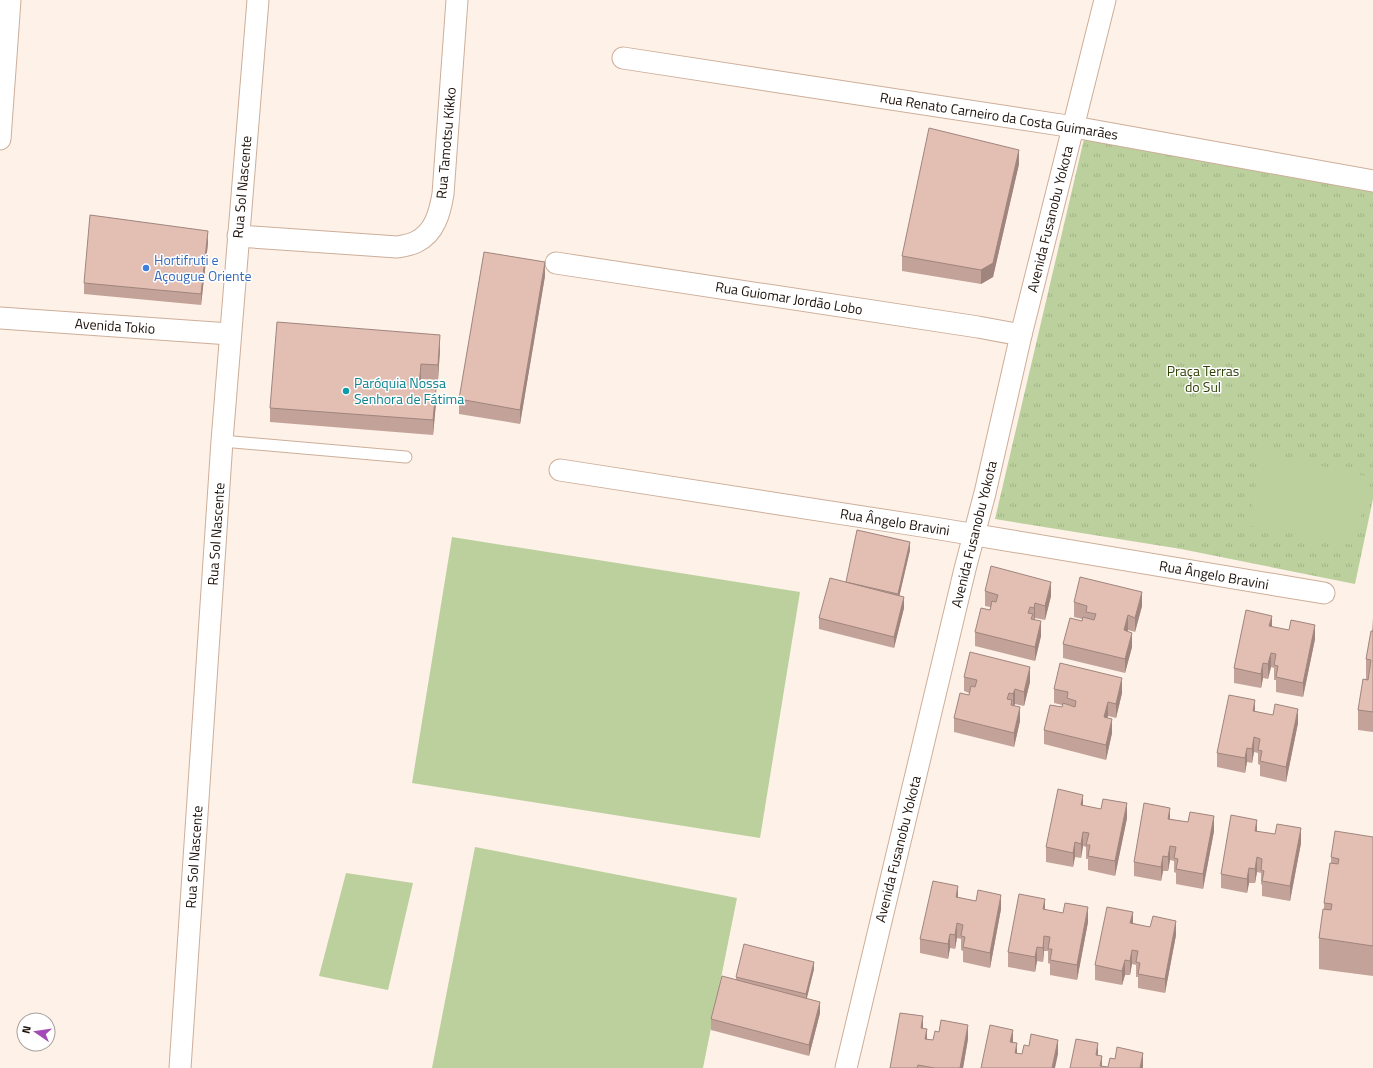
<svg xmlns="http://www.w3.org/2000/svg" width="1373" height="1068" font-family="'Titillium Web',sans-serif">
	<defs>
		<pattern id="grass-tufts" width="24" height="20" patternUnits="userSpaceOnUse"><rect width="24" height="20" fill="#bcd09e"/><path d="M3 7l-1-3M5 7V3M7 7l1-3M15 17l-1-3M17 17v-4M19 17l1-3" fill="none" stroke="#a1b287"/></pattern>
	</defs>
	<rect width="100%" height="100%" fill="#fef1e8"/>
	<path fill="url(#grass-tufts)" d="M1084,139l289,52v308l-18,85 -174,-35 -186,-30z"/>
	<g fill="#bcd09e">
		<path d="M1261,452l108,25 -14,68 -106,-19z"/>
		<path d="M452,537l348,55 -40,246 -348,-55z"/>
		<path d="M475,847l262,51 -34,170h-271z"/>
		<path d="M346,873l67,10 -25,107 -69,-14z"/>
	</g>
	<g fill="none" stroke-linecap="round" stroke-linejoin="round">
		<g stroke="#cdae99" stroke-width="13">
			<path id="lane" d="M222,441l184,16"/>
		</g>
		<g stroke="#cdae99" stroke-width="23">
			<g id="street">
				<path d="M623,58l451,69 299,54"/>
				<path d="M0,139l10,-139"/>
				<path d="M238,236l159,11c6,-1 13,-2 19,-5 19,-9 24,-30 27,-48l14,-194"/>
				<path d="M556,263l422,64 43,8"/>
				<path d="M0,318l230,16"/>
				<path d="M560,470l368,57 396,66"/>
				<path d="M180,1068l42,-627 36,-441"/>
				<path d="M846,1068l119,-499 20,-76 36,-158 84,-335"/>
			</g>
		</g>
		<use href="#lane" stroke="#fff" stroke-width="11"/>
		<use href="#street" stroke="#fff" stroke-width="21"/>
	</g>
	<g fill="#c3a399">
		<path d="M1019,164l-26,113 -12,7 -79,-13v-15z"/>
		<path d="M208,243l-7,62 -117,-11v-11z"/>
		<path d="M545,276l-25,148 -61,-10v-15z"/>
		<path d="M440,349l-2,31 -17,-1 -1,9 16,15 -3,32 -163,-13v-14z"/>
		<path d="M910,550l-11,46 5,12 -10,40 -75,-19v-11l27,-36z"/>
		<path d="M985,591l66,5 -6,24 -10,-2v2l6,16 -6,25 -60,-15v-14l15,-22v-3l-5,-1z"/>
		<path d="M1074,602l68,4 -7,26 -7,-2 -1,1 5,16 -7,26 -62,-15v-14l19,-23v-2l-8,-2z"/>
		<path d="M1373,618v114l-15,-2v-20l8,-31v-20l6,-28z"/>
		<path d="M1272,627l43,12 -12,58 -27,-5v-12h-2v-12l-3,-1 -3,12 -5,-1 -2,10 -27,-5v-15z"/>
		<path d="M964,677l66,5 -6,24 -9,-2 -1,2 6,15 -6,26 -60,-15v-14l15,-23v-2l-5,-2z"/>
		<path d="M1054,689l68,4 -6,25 -8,-2 -1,1 5,16 -6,27 -62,-16v-14l18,-23v-2l-8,-2z"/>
		<path d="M1255,711l43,12 -12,59 -26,-6v-11l-2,-1v-11l-4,-1 -2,11 -5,-1 -2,11 -28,-6v-14z"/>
		<path d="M1083,806l44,12 -12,58 -27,-6v-11h-2v-12l-3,-1 -2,12 -6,-1 -2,10 -27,-5v-15z"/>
		<path d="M1170,819l44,12 -11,58 -27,-5v-11l-2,-1v-11l-4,-1 -2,11h-5l-2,10 -27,-5v-14z"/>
		<path d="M1257,831l44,12 -11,58 -28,-5v-11l-1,-1v-11l-4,-1 -2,11h-6l-2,10 -26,-5v-14z"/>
		<path d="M1373,837v139l-54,-7v-31l5,-29v-6l7,-40v-6z"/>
		<path d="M958,897l43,12 -11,59 -27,-6v-11l-2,-1v-11l-4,-1 -2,11 -5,-1 -2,11 -28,-6v-14z"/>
		<path d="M1045,910l43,12 -11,58 -27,-5v-11l-2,-1v-12h-4l-1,11 -6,-1 -2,11 -27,-5v-15z"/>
		<path d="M1133,923l43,12 -11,58 -27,-5v-11h-2v-12l-4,-1 -2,11h-5l-3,10 -27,-5v-15z"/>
		<path d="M814,969l-8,30 14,14 -11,43 -98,-26v-11l25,-39v-3z"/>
		<path d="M923,1028l4,11 6,1 35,-1 -5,29h-73z"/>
	</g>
	<g fill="#9f857d">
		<path d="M1019,150v14l-26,113 -12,7v-14z"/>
		<path d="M208,231v12l-7,62v-11z"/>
		<path d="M545,262v14l-25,148v-14z"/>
		<path d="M440,335v14l-2,31v-15z"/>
		<path d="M421,364v15l-2,23v-14z"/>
		<path d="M436,389v14l-3,32v-15z"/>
		<path d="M910,542v8l-12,52v-8z"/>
		<path d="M1051,582v14l-6,24v-14z"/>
		<path d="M1142,592v14l-7,26v-14z"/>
		<path d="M904,597v11l-10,40v-11z"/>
		<path d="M1035,603v15l-1,5v-15z"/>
		<path d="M1128,615v15l-4,15v-15z"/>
		<path d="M1272,616v14l-3,-4z"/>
		<path d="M1041,621v15l-6,25v-14z"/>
		<path d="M1315,625v14l-12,58v-14z"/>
		<path d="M1132,633v14l-7,26v-14z"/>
		<path d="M1271,653v14l-3,12v-15z"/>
		<path d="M1263,663v15l-2,10v-14z"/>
		<path d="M1030,667v15l-6,24v-14z"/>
		<path d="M1122,678v15l-6,25v-14z"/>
		<path d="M1015,689v15l-2,4v-14z"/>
		<path d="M1255,700v15l-2,-4z"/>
		<path d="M1108,702v14l-4,15v-14z"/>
		<path d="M1020,707v14l-6,26v-14z"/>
		<path d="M1298,709v14l-12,59v-15z"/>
		<path d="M1112,719v14l-6,27v-15z"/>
		<path d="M1254,737v15l-2,11v-14z"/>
		<path d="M1247,748v14l-2,11v-15z"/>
		<path d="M1083,795v14l-2,-4z"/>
		<path d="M1127,803v15l-12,58v-15z"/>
		<path d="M1170,808v15l-2,-4z"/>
		<path d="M1214,816v15l-11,58v-15z"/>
		<path d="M1257,820v15l-2,-4z"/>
		<path d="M1301,828v15l-11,58v-15z"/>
		<path d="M1083,832v14l-2,12v-14z"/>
		<path d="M1075,842v15l-2,10v-14z"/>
		<path d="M1170,846v14l-2,11v-14z"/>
		<path d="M1163,856v15l-2,10v-14z"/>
		<path d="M1257,857v15l-2,11v-14z"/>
		<path d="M1249,868v15l-2,10v-14z"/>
		<path d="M958,886v14l-2,-3z"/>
		<path d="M1001,895v14l-11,59v-15z"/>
		<path d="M1045,899v14l-2,-4z"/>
		<path d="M1088,907v15l-11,58v-15z"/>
		<path d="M1133,912v15l-3,-4z"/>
		<path d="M1176,921v14l-11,58v-14z"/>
		<path d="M957,923v15l-2,11v-14z"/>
		<path d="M950,934v14l-2,11v-15z"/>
		<path d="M1044,936v15l-1,11v-14z"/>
		<path d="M1037,947v14l-2,11v-15z"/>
		<path d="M1132,950v14l-2,11v-14z"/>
		<path d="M1125,960v15l-3,10v-14z"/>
		<path d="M814,962v7l-8,33v-8z"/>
		<path d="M820,1002v11l-11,43v-11z"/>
		<path d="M923,1016v15l-2,-3z"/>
		<path d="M968,1025v14l-5,29h-3z"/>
		<path d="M927,1029v15l-2,-5z"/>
		<path d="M1013,1030v14l-3,-2z"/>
		<path d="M1058,1040v14l-3,14h-3z"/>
		<path d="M1017,1043v14l-2,-4z"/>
		<path d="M1098,1043v15l-2,-3z"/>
		<path d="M1143,1053v15h-3z"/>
		<path d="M1102,1056v12h-2z"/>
	</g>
	<g fill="#e3beb2" stroke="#9f857d">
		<path d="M929,128l90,22 -26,113 -12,7 -79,-14z"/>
		<path d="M90,215l118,16 -7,63 -117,-11z"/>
		<path d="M484,252l61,10 -25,148 -61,-11z"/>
		<path d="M277,322l163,13 -2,30 -17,-1 -2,24 17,1 -3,31 -163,-12z"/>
		<path d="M857,530l53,12 -12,52 -52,-12z"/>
		<path d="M991,566l60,16 -6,24 -10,-3 -1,5 -4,-1 -2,6 5,1 -2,5 10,2 -6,26 -60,-15 6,-24 9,2 2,-9 4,1 2,-7 -13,-4z"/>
		<path d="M1080,577l62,15 -7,26 -7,-3 -4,15 8,3 -7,26 -62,-15 7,-26 12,3 1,-4 11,3 2,-6 -10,-2 1,-6 -13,-4z"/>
		<path d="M830,578l74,19 -10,40 -75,-19z"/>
		<path d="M1246,610l26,6 -3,10 20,4 2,-10 24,5 -12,58 -27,-6 2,-11 -4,-1 2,-11 -5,-1 -3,11 -5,-1 -2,11 -27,-6z"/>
		<path d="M1371,631h2v81l-15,-2 5,-31 5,1 3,-20 -5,-1z"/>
		<path d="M970,652l60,15 -6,25 -9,-3 -2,5 -4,-1 -2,6 5,1 -1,5 9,2 -6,26 -60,-15 6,-25 9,2 2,-9 4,1 2,-7 -13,-3z"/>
		<path d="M1060,663l62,15 -6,26 -8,-2 -4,15 8,2 -6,26 -62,-15 6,-25 12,2 1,-4 12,4 1,-6 -9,-3 1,-6 -14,-3z"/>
		<path d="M1229,695l26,5 -2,11 20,4 2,-11 23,5 -12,58 -26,-6 2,-10 -4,-1 2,-11 -6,-2 -2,12 -5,-1 -2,10 -28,-5z"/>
		<path d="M1058,789l25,6 -2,10 20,4 2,-10 24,4 -12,58 -27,-5 2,-11h-4l3,-12 -6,-1 -2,12 -6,-2 -2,11 -27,-6z"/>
		<path d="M1144,803l26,5 -2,11 20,3 2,-10 24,4 -11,58 -27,-5 2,-10 -4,-1 2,-11 -6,-1 -2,11 -5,-1 -2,11 -27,-5z"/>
		<path d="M1231,815l26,5 -2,11 20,3 2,-10 24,4 -11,58 -28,-5 2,-10 -3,-1 1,-11 -5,-2 -2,12 -6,-1 -2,11 -26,-5z"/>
		<path d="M1335,831l38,6v109l-54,-8 4,-29 8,1 1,-6 -8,-1 6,-40 8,1 1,-5 -8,-2z"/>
		<path d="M933,881l25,5 -2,11 20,4 2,-11 23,5 -11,58 -27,-6 2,-10 -4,-1 2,-11 -6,-2 -2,12 -5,-1 -2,10 -28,-5z"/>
		<path d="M1019,894l26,5 -2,10 20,4 2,-10 23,4 -11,58 -27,-5 2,-11h-4l2,-12 -6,-1 -1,12 -6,-1 -2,10 -27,-5z"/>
		<path d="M1107,907l26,5 -3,11 20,4 3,-11 23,5 -11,58 -27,-5 2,-11 -4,-1 2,-11 -6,-1 -2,11 -5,-1 -3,11 -27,-6z"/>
		<path d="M744,944l70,18 -8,32 -70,-17z"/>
		<path d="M722,976l98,26 -11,43 -98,-26z"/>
		<path d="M900,1013l23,3 -2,12 6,1 -2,10 8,1 2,-9 4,1 2,-12 27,5 -8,43h-27h1l-16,-3 -1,3h-27z"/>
		<path d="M990,1025l23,5 -3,12 7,1 -2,10 7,1 2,-9 5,1 2,-12 27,6 -6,28h-71z"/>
		<path d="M1076,1039l22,4 -2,12 6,1 -2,10 8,1 2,-9 5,1 2,-12 26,6 -3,15h-70z"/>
	</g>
	<circle fill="#3f7fe0" stroke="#fff" stroke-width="1.5" cx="146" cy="268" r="4"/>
	<circle fill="#0f9aa8" stroke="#fff" stroke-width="1.5" cx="346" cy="391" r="4"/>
	<g text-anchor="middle" stroke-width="3" stroke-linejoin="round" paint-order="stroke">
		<g font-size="14" fill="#1d120b" stroke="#fff">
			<text transform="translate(999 116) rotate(9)" y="5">Rua Renato Carneiro da Costa Guimarães</text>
			<text transform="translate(446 143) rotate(-85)" y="5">Rua Tamotsu Kikko</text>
			<text transform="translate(242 187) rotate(-85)" y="5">Rua Sol Nascente</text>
			<text transform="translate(1050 219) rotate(-76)" y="5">Avenida Fusanobu Yokota</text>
			<text transform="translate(789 298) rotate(9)" y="5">Rua Guiomar Jordão Lobo</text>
			<text transform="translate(115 326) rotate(4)" y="5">Avenida Tokio</text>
			<text transform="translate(895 522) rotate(9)" y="5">Rua Ângelo Bravini</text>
			<text transform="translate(216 534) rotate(-86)" y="5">Rua Sol Nascente</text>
			<text transform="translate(974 534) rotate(-76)" y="5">Avenida Fusanobu Yokota</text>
			<text transform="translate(1214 575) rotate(10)" y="5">Rua Ângelo Bravini</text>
			<text transform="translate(898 849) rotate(-76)" y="5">Avenida Fusanobu Yokota</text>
			<text transform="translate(194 857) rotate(-86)" y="5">Rua Sol Nascente</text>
		</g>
		<g font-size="14" fill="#366cbe" stroke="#fff" text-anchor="start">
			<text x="154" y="265">Hortifruti e<tspan x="154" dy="16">Açougue Oriente</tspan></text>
		</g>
		<g font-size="14" fill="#304108" stroke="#fff">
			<text x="1203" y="376">Praça Terras<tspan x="1203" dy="16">do Sul</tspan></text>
		</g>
		<g font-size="14" fill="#0d838f" stroke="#fff" text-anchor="start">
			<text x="354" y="388">Paróquia Nossa<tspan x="354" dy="16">Senhora de Fátima</tspan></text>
		</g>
	</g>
	<g transform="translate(36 1032) rotate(283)"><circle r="19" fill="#ffffff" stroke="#a5a09d"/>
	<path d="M0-3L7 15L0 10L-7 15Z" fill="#a34ab6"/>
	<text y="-6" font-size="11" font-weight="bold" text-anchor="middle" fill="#1d120b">N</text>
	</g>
</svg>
